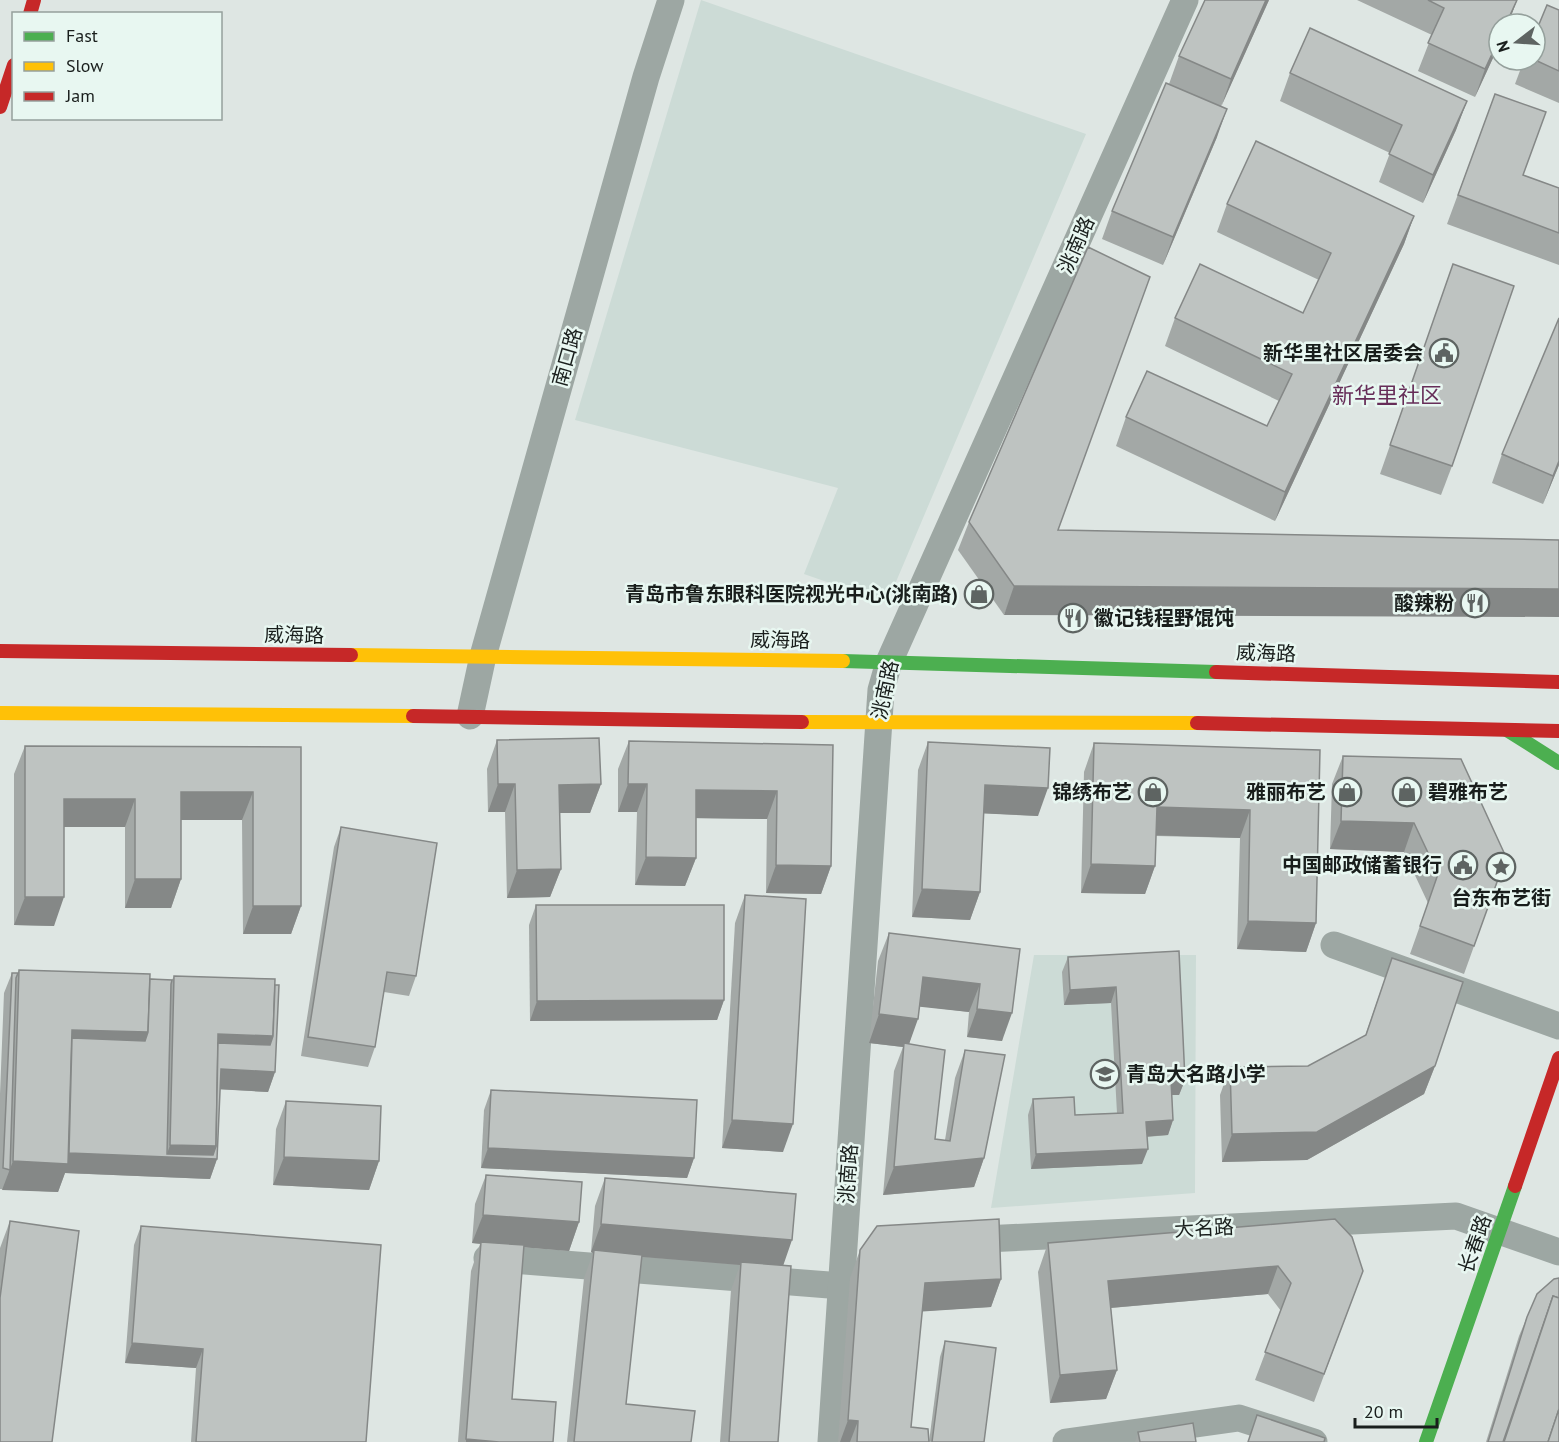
<svg xmlns="http://www.w3.org/2000/svg" width="1559" height="1442" font-family="'PT Sans','Noto Sans SC',sans-serif">
	<rect width="100%" height="100%" fill="#dee6e3"/>
	<g fill="#ccdbd6">
		<path d="M701,0l385,134 -199,469 -83,-29 34,-86 -263,-68z"/>
		<path d="M1034,955h162l-1,238 -204,15z"/>
	</g>
	<g fill="none" stroke-linecap="round" stroke-linejoin="round">
		<g stroke="#9da7a3" stroke-width="27">
			<path d="M470,716l13,-60 163,-579 25,-77"/>
			<path d="M1334,945l225,81"/>
			<path d="M964,1240l492,-24 103,36"/>
			<path d="M487,1258l355,28"/>
			<path d="M831,1442l50,-752 8,-28 296,-662"/>
			<path d="M1066,1442l173,-24 75,24"/>
		</g>
		<g stroke="#4caf50" stroke-width="14">
			<path d="M843,661l373,11"/>
			<path d="M1507,730l52,33"/>
			<path d="M1426,1442l89,-256"/>
		</g>
		<g stroke="#ffc107" stroke-width="14">
			<path d="M351,655l492,6"/>
			<path d="M0,713l413,3"/>
			<path d="M802,722l395,1"/>
		</g>
		<g stroke="#c62828" stroke-width="14">
			<path d="M30,14l4,-14"/>
			<path d="M0,107l14,-42"/>
			<path d="M0,651l351,4"/>
			<path d="M1216,672l343,10"/>
			<path d="M413,716l389,6"/>
			<path d="M1197,723l362,8"/>
			<path d="M1515,1186l44,-128"/>
		</g>
	</g>
	<g fill="#a3a8a6">
		<path d="M1269,0l-48,106 -4,31 -54,128 -61,-26 10,-28 57,-127 10,-28z"/>
		<path d="M1357,0h160l-9,24h-9v21l-24,52 -57,-26 14,-36z"/>
		<path d="M1559,10v93l-44,-19 9,-24h11z"/>
		<path d="M1290,73l177,28 -11,29 -33,73 -44,-21 11,-29 -110,-52z"/>
		<path d="M1495,94l28,81 36,13v77l-112,-41z"/>
		<path d="M1227,204l187,12 -10,28 -129,277 -159,-75 10,-29 141,9 12,-25 -114,-55 10,-28 128,-5 16,-33 -102,-48z"/>
		<path d="M1453,265l-1,201 -11,29 -61,-21z"/>
		<path d="M1150,277l-146,338 -46,-65 11,-28z"/>
		<path d="M1502,454l57,11 -16,39 -51,-21z"/>
		<path d="M497,740l104,44 -11,29h-30l1,56 -11,28 -43,1 -2,-86h-17l-1,-43z"/>
		<path d="M629,741l204,4 -2,121 -10,28 -55,-1 1,-74 -71,-1v40l-11,28 -50,-1 2,-73h-19v-43z"/>
		<path d="M928,742l110,74 -55,-3 -3,79 -10,28 -58,-3 6,-147z"/>
		<path d="M1094,743l226,7 -4,173 -10,29 -69,-3 3,-111 -84,-2 -1,30 -10,28 -64,-1 3,-121z"/>
		<path d="M25,746l276,1v159l-10,28h-48l-1,-114h-61v59l-10,29h-46v-81h-61l-10,99 -40,-1v-151z"/>
		<path d="M1343,756l163,101 -42,117 -54,-20 18,-51 -24,-51 -74,-3 2,-65z"/>
		<path d="M341,827l75,149 -7,20 -25,-4 -9,55 -7,20 -67,-11 33,-209z"/>
		<path d="M745,895l38,257 -61,-4 13,-225z"/>
		<path d="M536,905l188,95 -7,20 -187,1 -1,-96z"/>
		<path d="M889,933l131,16 -18,92 -35,-4 2,-25 -49,-6 -11,38 26,95 10,1 10,-62 10,-28 19,108 -10,29 -91,8 11,-124 9,-24 -34,-4 9,-82z"/>
		<path d="M1179,951l6,129 -6,15h-7l1,25 -5,15 -21,2 -5,27 -111,5 -3,-54 5,-16 42,16 42,-2 -6,-110 -47,2 -2,-33 6,-15z"/>
		<path d="M1392,958l43,108 -11,28 -117,66 -85,2 -2,-67 10,-28 78,-1 57,-30z"/>
		<path d="M19,970l153,10 2,-4 101,96 -7,20 -48,-3 -3,70 -7,20 -145,-6 -7,19 -58,-3v-95l4,-101 8,-20h6z"/>
		<path d="M491,1090l203,68 -7,20 -206,-10 3,-58z"/>
		<path d="M286,1101l93,60 -10,29 -96,-5 3,-56z"/>
		<path d="M486,1175l93,47 -10,29 -45,-4 -12,152 41,43h-95l13,-171 9,-27 -8,-1 3,-39z"/>
		<path d="M605,1178l178,87 -5,177h-58l11,-152 9,-25 -99,-8 -15,147 65,38h-124l17,-164 9,-25 -2,-1 4,-46z"/>
		<path d="M10,1221l-10,221v-194z"/>
		<path d="M141,1226l225,216h-175l5,-74 -71,-5 9,-118z"/>
		<path d="M1048,1243l315,28 -49,131 -59,-22 26,-69 -13,-17 -157,14 6,62 -11,29 -56,4 -12,-131z"/>
		<path d="M860,1250l141,29 -10,28 -69,4 -11,116 18,15h-91l12,-164z"/>
		<path d="M1527,1317l32,125h-73l33,-106z"/>
		<path d="M945,1341l39,101h-55l11,-85z"/>
		<path d="M1138,1432l58,10h-61z"/>
	</g>
	<g fill="#858887">
		<path d="M1266,0h3l-48,107 10,-28z"/>
		<path d="M1517,0l-9,24h-2z"/>
		<path d="M1499,39v6l-24,52 10,-28z"/>
		<path d="M1467,101l-11,29 -33,73 10,-28z"/>
		<path d="M1227,109l-10,28 -54,128 10,-28z"/>
		<path d="M1414,216l-10,28 -129,277 10,-29z"/>
		<path d="M1559,461v4l-16,39 10,-28z"/>
		<path d="M1014,586l545,3v28l-555,-2z"/>
		<path d="M498,784h17l-10,28h-17z"/>
		<path d="M601,784l-11,29h-41l10,-28z"/>
		<path d="M628,784h19l-10,28h-19z"/>
		<path d="M985,785l63,3 -10,28 -64,-3z"/>
		<path d="M696,790l81,1 -10,28 -81,-1z"/>
		<path d="M181,792h72l-11,28h-71z"/>
		<path d="M64,799h71l-10,28h-71z"/>
		<path d="M1157,807l93,3 -10,28 -94,-3z"/>
		<path d="M1341,821l73,2 -10,29 -74,-3z"/>
		<path d="M646,857l50,1 -11,28 -50,-1z"/>
		<path d="M1091,864l64,2 -10,28 -64,-1z"/>
		<path d="M776,865l55,1 -10,28 -55,-1z"/>
		<path d="M561,869l-11,28 -43,1 10,-28z"/>
		<path d="M135,879h46l-10,29h-46z"/>
		<path d="M922,889l58,3 -10,28 -58,-3z"/>
		<path d="M25,897h39l-10,29 -40,-1z"/>
		<path d="M253,906h48l-10,28h-48z"/>
		<path d="M1248,921l68,2 -10,29 -69,-3z"/>
		<path d="M923,977l57,7 -11,28 -56,-6z"/>
		<path d="M1116,987l-5,16 -47,2 6,-15z"/>
		<path d="M724,1000l-7,20 -187,1 7,-20z"/>
		<path d="M977,1009l35,4 -10,28 -35,-4z"/>
		<path d="M879,1014l39,5 -10,28 -4,-4 -1,4 -34,-4z"/>
		<path d="M72,1030l76,2 -10,28 -69,-2z"/>
		<path d="M218,1034l55,2 -10,29 -48,-2z"/>
		<path d="M1435,1066l-11,28 -117,66 -85,2 10,-28z"/>
		<path d="M221,1069l54,3 -7,20 -54,-3z"/>
		<path d="M1171,1080h14l-6,15h-13z"/>
		<path d="M732,1120l61,4 -10,28 -61,-4z"/>
		<path d="M1173,1120l-5,15 -28,2 6,-15z"/>
		<path d="M170,1145l46,1 1,13 -7,20 -145,-6 -7,19 -56,-2 11,-29 53,-8 100,4z"/>
		<path d="M488,1148l206,10 -7,20 -206,-10z"/>
		<path d="M1148,1149l-6,15 -111,5 5,-15z"/>
		<path d="M284,1157l95,4 -10,29 -96,-5z"/>
		<path d="M984,1158l-10,29 -91,8 11,-28z"/>
		<path d="M483,1215l96,7 -10,29 -97,-8z"/>
		<path d="M601,1224l191,16 -10,29 -41,-7 -1,3 -146,-12v-3l-1,3 -2,-1z"/>
		<path d="M1278,1266l-10,28 -170,15 10,-28z"/>
		<path d="M1001,1279l-10,28 -76,5 10,-29z"/>
		<path d="M132,1343l71,6 -7,19 -71,-5z"/>
		<path d="M1117,1370l-11,29 -56,4 10,-28z"/>
		<path d="M848,1420l10,1 -8,21h-10z"/>
		<path d="M466,1439l33,3h-33z"/>
	</g>
	<g fill="#bec3c1" stroke="#858887" stroke-width="1.5">
		<path d="M1205,0h61l-35,79 -52,-23z"/>
		<path d="M1428,0h89l-11,24h-7v15l-14,30 -57,-26 16,-35z"/>
		<path d="M1547,5l12,5v61l-24,-11v-26z"/>
		<path d="M1310,28l157,73 -34,74 -44,-21 13,-29 -112,-52z"/>
		<path d="M1166,83l61,26 -54,128 -61,-26z"/>
		<path d="M1495,94l51,18 -23,63 36,13v45l-101,-38z"/>
		<path d="M1256,141l158,75 -129,276 -159,-75 21,-46 120,55 25,-52 -117,-56 25,-54 103,49 28,-60 -104,-49z"/>
		<path d="M1088,247l62,30 -92,253 501,10v49l-545,-3 -45,-64z"/>
		<path d="M1453,264l61,22 -62,180 -62,-21z"/>
		<path d="M1559,318v143l-6,15 -51,-22z"/>
		<path d="M599,738l2,46 -42,1 2,84 -44,1 -2,-86h-17l-1,-44z"/>
		<path d="M629,741l204,4 -2,121 -55,-1 1,-74 -81,-1v68l-50,-1 1,-73h-19z"/>
		<path d="M928,742l122,6 -2,40 -63,-3 -5,107 -58,-3z"/>
		<path d="M1094,743l226,7 -4,173 -68,-2 2,-111 -93,-3 -2,59 -64,-2z"/>
		<path d="M25,746l276,1v159h-48v-114h-72v87h-46v-80h-71v98h-39z"/>
		<path d="M1343,756l118,3 45,98 -32,89 -54,-20 18,-52 -24,-51 -73,-2z"/>
		<path d="M341,827l96,16 -21,133 -29,-4 -12,75 -67,-10z"/>
		<path d="M745,895l61,4 -13,225 -61,-4z"/>
		<path d="M536,905h188v95l-187,1z"/>
		<path d="M889,933l131,16 -8,64 -35,-4 3,-25 -57,-7 -5,42 -39,-5z"/>
		<path d="M1179,951l6,129h-14l2,40 -27,2 2,27 -112,5 -3,-55 41,-2 1,18 48,-2 -7,-126 -46,3 -2,-33z"/>
		<path d="M1392,958l71,24 -28,84 -118,66 -85,2 -2,-67 78,-1 58,-31z"/>
		<path d="M19,970l131,4 -2,58 -76,-2 -4,134 -55,-3z"/>
		<path d="M12,973h6l-2,5 -6,192 -7,-2z"/>
		<path d="M174,976l101,3 -2,57 -55,-2 -2,112 -46,-1z"/>
		<path d="M150,979l22,1 -1,4 -4,170 46,1 3,-9 2,-103 52,2 3,-9 2,-51h4l-4,87 -54,-3 -4,90 -148,-6 3,-115 73,3 3,-9z"/>
		<path d="M904,1043l41,7 -10,89 15,2 15,-91 40,5 -21,103 -90,9z"/>
		<path d="M491,1090l206,10 -3,58 -206,-10z"/>
		<path d="M286,1101l95,5 -2,55 -95,-4z"/>
		<path d="M486,1175l96,7 -3,40 -96,-7z"/>
		<path d="M605,1178l191,16 -4,46 -191,-16z"/>
		<path d="M999,1219l2,60 -76,4 -14,144 17,2 1,13h-72l1,-21 -10,-1 12,-170 17,-24z"/>
		<path d="M1335,1219l17,18 11,34 -39,103 -59,-22 26,-69 -13,-17 -170,15 9,89 -57,5 -12,-132z"/>
		<path d="M10,1221l69,10 -27,211h-52v-144z"/>
		<path d="M141,1226l240,19 -15,197h-170l7,-93 -71,-6z"/>
		<path d="M481,1242l43,3 -12,154 44,3 -3,40h-54l-33,-3z"/>
		<path d="M594,1250l48,5 -16,149 69,7 -4,31h-117z"/>
		<path d="M741,1262l50,4 -13,176h-49z"/>
		<path d="M1559,1278v20l-6,-2 -50,146h-15l39,-125 10,-23 17,-15z"/>
		<path d="M1553,1296l6,2v111l-11,33h-44z"/>
		<path d="M945,1341l51,7 -12,94h-52z"/>
		<path d="M1559,1409v33h-11z"/>
		<path d="M1257,1415l68,23 -1,4h-76z"/>
		<path d="M1193,1423l3,19h-56l-2,-10z"/>
	</g>
	<defs>
		<g id="civic-ring" transform="scale(1.5)"><circle r="9.5" fill="#e8f7f1" stroke="#5e6462" stroke-width="1.5"/><path d="M-.6-6.5H3V-4.5H.6V-3L4-1V1h2V6H-6V1h2V-1L-.6-3ZM-1.2 2.5V6h2.4V2.5Z" fill="#5e6462"/></g>
		<g id="shop-ring" transform="scale(1.5)"><circle r="9.5" fill="#e8f7f1" stroke="#5e6462" stroke-width="1.5"/><path d="M-5-2.5h2.3a2.7 3.5 0 0 1 5.4 0H5L5.5 6h-11ZM-1.5-2.5h3a1.5 2.3 0 0 0-3 0Z" fill="#5e6462"/></g>
		<g id="restaurant-ring" transform="scale(1.5)"><circle r="9.5" fill="#e8f7f1" stroke="#5e6462" stroke-width="1.5"/><path d="M-5-6h1v4h1v-4h1v4h1v-4h1v5L-1.5 .5V6h-2V.5L-5-1ZM5-6V6H3V1.5H1.5Q1.5-4 5-6Z" fill="#5e6462"/></g>
		<g id="sight-ring" transform="scale(1.5)"><circle r="9.5" fill="#e8f7f1" stroke="#5e6462" stroke-width="1.5"/><path d="M0-6L1.8-2.2L6-1.7L2.9 1.2L3.7 5.4L0 3.3L-3.7 5.4L-2.9 1.2L-6-1.7L-1.8-2.2Z" fill="#5e6462"/></g>
		<g id="school-ring" transform="scale(1.5)"><circle r="9.5" fill="#e8f7f1" stroke="#5e6462" stroke-width="1.5"/><path d="M0-5L7-2L0 1L-7-2ZM-4 1L0 2.5L4 1V4Q0 6-4 4Z" fill="#5e6462"/></g>
	</defs>
	<g fill-rule="evenodd">
		<use href="#civic-ring" x="1444" y="353"/>
		<use href="#shop-ring" x="979" y="594"/>
		<use href="#restaurant-ring" x="1475" y="603"/>
		<use href="#restaurant-ring" x="1073" y="618"/>
		<use href="#shop-ring" x="1153" y="792"/>
		<use href="#shop-ring" x="1347" y="792"/>
		<use href="#shop-ring" x="1407" y="792"/>
		<use href="#civic-ring" x="1463" y="865"/>
		<use href="#sight-ring" x="1501" y="867"/>
		<use href="#school-ring" x="1105" y="1074"/>
	</g>
	<g text-anchor="middle" stroke-width="5" stroke-linejoin="round" paint-order="stroke">
		<g font-size="20" fill="#191e1c" stroke="#e8f7f1">
			<text transform="translate(1076 245) rotate(-66)" y="7">洮南路</text>
			<text transform="translate(567 357) rotate(-74)" y="7">南口路</text>
			<text transform="translate(294 635) rotate(1)" y="7">威海路</text>
			<text transform="translate(780 640) rotate(1)" y="7">威海路</text>
			<text transform="translate(1266 653) rotate(2)" y="7">威海路</text>
			<text transform="translate(885 690) rotate(-78)" y="7">洮南路</text>
			<text transform="translate(848 1174) rotate(-86)" y="7">洮南路</text>
			<text transform="translate(1204 1228) rotate(-3)" y="7">大名路</text>
			<text transform="translate(1475 1244) rotate(-71)" y="7">长春路</text>
		</g>
		<g font-size="20" font-weight="bold" fill="#191e1c" stroke="#e8f7f1" text-anchor="end">
			<text x="1423" y="360">新华里社区居委会</text>
			<text x="958" y="601">青岛市鲁东眼科医院视光中心(洮南路)</text>
			<text x="1454" y="610">酸辣粉</text>
			<text x="1094" y="625" text-anchor="start">徽记钱程野馄饨</text>
			<text x="1132" y="799">锦绣布艺</text>
			<text x="1326" y="799">雅丽布艺</text>
			<text x="1428" y="799" text-anchor="start">碧雅布艺</text>
			<text x="1442" y="872">中国邮政储蓄银行</text>
			<text x="1501" y="905" text-anchor="middle">台东布艺街</text>
			<text x="1126" y="1081" text-anchor="start">青岛大名路小学</text>
		</g>
		<g font-size="22" fill="#662d58" stroke="#e8f7f1">
			<text x="1387" y="403">新华里社区</text>
		</g>
	</g>
	<rect x="12" y="12" width="210" height="108" fill="#e8f7f1" stroke="#95a09c" stroke-width="1.5"/>
	<rect x="24" y="32" width="30" height="9" fill="#4caf50" stroke="#95a09c" stroke-width="1.5"/>
	<text x="66" y="42" font-size="18" fill="#191e1c">Fast</text>
	<rect x="24" y="62" width="30" height="9" fill="#ffc107" stroke="#95a09c" stroke-width="1.5"/>
	<text x="66" y="72" font-size="18" fill="#191e1c">Slow</text>
	<rect x="24" y="92" width="30" height="9" fill="#c62828" stroke="#95a09c" stroke-width="1.5"/>
	<text x="66" y="102" font-size="18" fill="#191e1c">Jam</text>
	<g transform="translate(1517 42) rotate(253)"><circle r="28" fill="#e8f7f1" stroke="#95a09c" stroke-width="1.5"/>
	<path d="M0-4.5L10 22L0 15L-10 22Z" fill="#5e6462"/>
	<text y="-9" font-size="16" font-weight="bold" text-anchor="middle" fill="#191e1c">N</text>
	</g>
	<path d="M1355 1418v9h82v-9" fill="none" stroke="#191e1c" stroke-width="3"/>
	<text x="1364" y="1418" font-size="18" fill="#191e1c" stroke="#e8f7f1" stroke-width="4.5" paint-order="stroke">20 m</text>
</svg>
